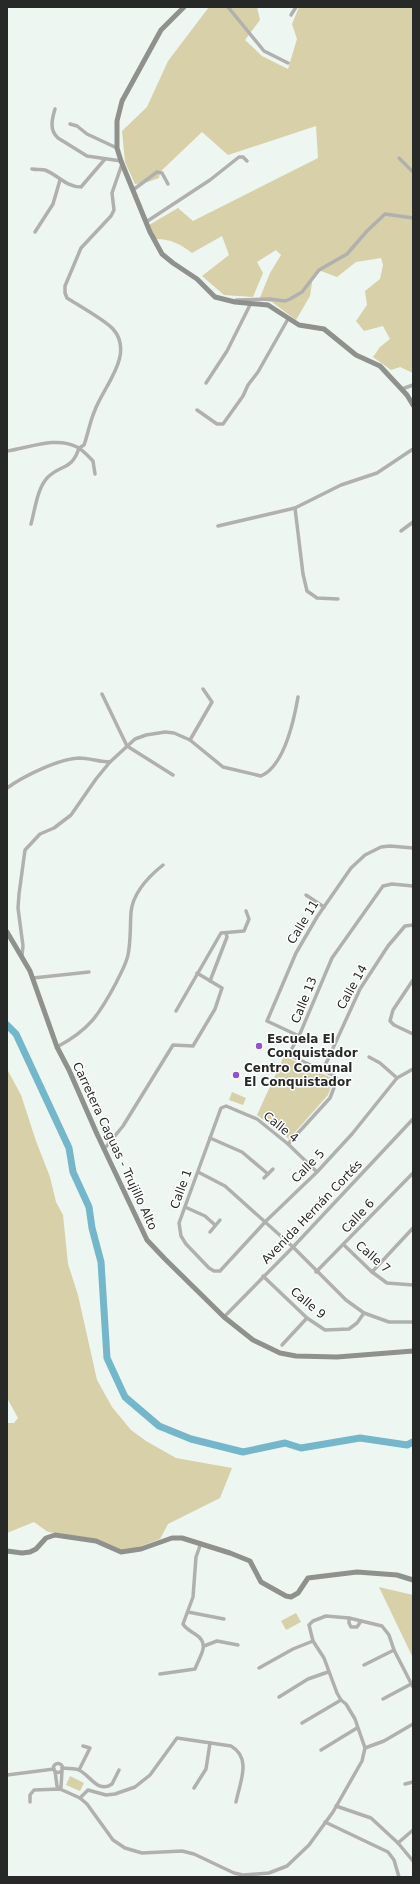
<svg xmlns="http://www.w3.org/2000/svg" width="420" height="1884" font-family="'DejaVu Sans',sans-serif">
	<rect width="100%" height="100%" fill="#eef6f1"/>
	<g fill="#d7d0a8">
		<path d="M209,7h48l3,13 -15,20 17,16 26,13 9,-30 -5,-15 7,-17h114v366l-13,-6 -9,3 -18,-13 7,-10 10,-8 -7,-13 -19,5 -8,-10 11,-16 -2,-14 15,-12 3,-14 -2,-7 -25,4 -19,15 -16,-6 -8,5 -3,20 -14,24 -24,-18 -13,-2 11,-27 11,-18 -5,-5 -19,12 6,11 -10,24 -29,-2 -22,-19 27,-21 -7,-19 -30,17c-12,-9 -21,-14 -36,-14l-7,-14 29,-17 15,13 125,-63 -2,-32 -88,29 -26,-23 -42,40 -1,6 -14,5 -10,1 -10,-22 -3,-31 25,-24 21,-46z"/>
		<path d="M284,1056l50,23 -6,16 -39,44 -32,-24z"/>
		<path d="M7,1069l14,26 15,46 14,36 6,25 7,13 5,49 10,31 19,85 15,27 19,23 15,11 30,17 56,10 -12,30 -52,26 -8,15 -29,11h-11l-24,-11 -48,-7 -14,-10 -27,11v-110h7l4,-5 -11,-20z"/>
		<path d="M232,1092l14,6 -3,7 -14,-5z"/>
		<path d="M379,1587l34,8v63z"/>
		<path d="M296,1613l5,9 -15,8 -5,-9z"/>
		<path d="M70,1776l14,7 -4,8 -14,-6z"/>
	</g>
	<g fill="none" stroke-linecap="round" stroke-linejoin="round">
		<path stroke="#75b7ca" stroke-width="7" d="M7,1025l9,9 53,114 4,24 16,35 3,21 9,34 6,96 18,39 34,29 32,13 52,13 42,-9 16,5 59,-10 47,7 6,-3"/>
		<g stroke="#b0b1ae" stroke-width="3.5">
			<path d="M228,7l36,44 24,12"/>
			<path d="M291,15l5,-8"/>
			<path d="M55,109c-3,10 -6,21 3,29l29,18 34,5"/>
			<path d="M70,124l7,2 10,8 30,14"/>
			<path d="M399,158l14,14"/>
			<path d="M32,169c4,1 10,0 13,1 13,5 21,17 36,17l24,-28"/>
			<path d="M133,190l24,-18 5,1 6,11"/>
			<path d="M146,222l64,-42 29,-23h4l4,4"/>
			<path d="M35,232l18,-28 7,-24"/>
			<path d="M236,300l34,-1 15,2 5,-2 12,-7 17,-22 28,-16 20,-23 18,-17 28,4"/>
			<path d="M206,383l21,-32 24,-48"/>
			<path d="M402,389l11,-4"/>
			<path d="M197,410l20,14h6l20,-28 5,-11 10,-13 30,-53"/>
			<path d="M79,448l5,-3c4,-11 6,-24 11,-35 9,-24 40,-56 18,-81 -8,-9 -35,-24 -46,-31l-2,-5v-7l16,-38 30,-32 3,-6 -2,-17 10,-29"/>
			<path d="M7,451c22,-3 49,-15 70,-4 6,3 12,10 16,14l2,13"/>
			<path d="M295,508l8,66 4,17 10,7 21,1"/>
			<path d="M31,524c4,-14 6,-36 17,-47 14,-13 24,-7 31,-29"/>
			<path d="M218,526l77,-18 46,-23 36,-12 36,-24"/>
			<path d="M401,531l12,-9"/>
			<path d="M102,694l25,52 46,29"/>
			<path d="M190,740l22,-38 -9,-13"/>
			<path d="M7,788c17,-12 51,-29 72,-30 10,0 21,4 31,4l25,-23 11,-4 19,-3 9,1 16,7 33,27 38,9c23,-10 33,-56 37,-79"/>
			<path d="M306,895l18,12"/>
			<path d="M22,955l1,-9 -5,-38 1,-14 6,-44 15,-16 14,-6 17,-13 25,-36 14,-17"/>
			<path d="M33,978l56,-6"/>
			<path d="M413,980l-20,30 -3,11 4,4 19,9"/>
			<path d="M210,981l17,-44 -1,-4"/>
			<path d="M176,1011l45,-78 23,-2 5,-12 -3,-8"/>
			<path d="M299,1036l-32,-15 29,-68 21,-36 34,-49 14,-13 16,-8 9,-1 23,2"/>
			<path d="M57,1047c32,-17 42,-32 59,-64 4,-9 10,-18 12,-28 3,-15 2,-28 3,-43 2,-19 17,-35 32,-47"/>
			<path d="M369,1057l11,6 17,15"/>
			<path d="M323,1070l37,-81 28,-43 17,-20 8,-1"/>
			<path d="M210,1138l32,14 26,22"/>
			<path d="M288,1144l42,-46 7,-18 -2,-4 -44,-20v-6l8,-14 33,-78 51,-72 9,-2 21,2"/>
			<path d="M105,1148l18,-22 50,-81 20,1 22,-37 7,-21 -25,-15"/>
			<path d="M198,1172l27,14 68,61 53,53 18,13 25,9h24"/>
			<path d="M317,1172l-29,-28 -31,-25 -31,-13 -5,2 -42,115 2,13 5,8 23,24 5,3h6l46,-50 51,-49 35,-38 45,-56 16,-9"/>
			<path d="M264,1178l9,-9"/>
			<path d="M185,1207l20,9 10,9"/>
			<path d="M210,1232l10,-12"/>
			<path d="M344,1245l28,27 15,11 26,2"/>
			<path d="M316,1272l97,-99"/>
			<path d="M372,1272l41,-44"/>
			<path d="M263,1276l44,42 18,12 24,-1 8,-6 7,-10"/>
			<path d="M224,1317l69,-70 120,-128"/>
			<path d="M282,1345l25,-27"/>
			<path d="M188,1612l36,7"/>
			<path d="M349,1618v5l2,4h6l4,-6"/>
			<path d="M204,1646l13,-5 21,4"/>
			<path d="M364,1665l30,-15"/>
			<path d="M259,1668l34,-19 20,-8"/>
			<path d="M160,1674l35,-5c5,-14 16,-25 0,-35 -4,-3 -9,-5 -12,-10l10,-27 3,-40 5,-14"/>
			<path d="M279,1697l29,-18 20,-7"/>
			<path d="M383,1699l28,-15"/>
			<path d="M302,1723l39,-23"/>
			<path d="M365,1748l19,-7 29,-17"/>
			<path d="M321,1750l36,-22"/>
			<circle cx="58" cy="1768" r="4.5"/>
			<path d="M62,1768c6,1 12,0 17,2 11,5 19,24 33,14l7,-14"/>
			<path d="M79,1770l11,-22 -7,-2"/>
			<path d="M55,1771l2,15 3,3"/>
			<path d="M7,1775l47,-6"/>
			<path d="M405,1784l8,-2"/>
			<path d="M194,1788l12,-19 4,-26"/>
			<path d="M60,1789l1,-2 1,-16"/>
			<path d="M80,1798l8,-8 18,5 9,-1 20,-7 15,-12 27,-37 54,8c21,12 9,36 5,56"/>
			<path d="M30,1802v-7l4,-5 26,-1 20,9 7,6 26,36 12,8 17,5 40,-2 12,3 40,19 9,2 26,-2 18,-7 22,-21 24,-33 29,-51 3,-13 -10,-29 -9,-15 -5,-4 -4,-7 -13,-35 -11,-17 -4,-16 4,-4 13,-5 23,2 33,8 7,9 5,15 19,37"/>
			<path d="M336,1806l35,12 27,25 15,18"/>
			<path d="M325,1822l63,30 6,8 5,17"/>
			<path d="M398,1843l15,-13"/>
		</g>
		<g stroke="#8f918c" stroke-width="5">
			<path d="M184,7l-23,23 -39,71 -5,20v27l4,13 29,71 12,22 11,9 24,16 18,18 20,5 33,3 31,20 25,4 32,26 24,11 27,29 6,10"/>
			<path d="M7,932l23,39 27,76 12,23 28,64 50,106 18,19 59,58 29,23 27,13 16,3 41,1 76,-6"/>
			<path d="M7,1551l15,2 8,-1 6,-3 10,-11 9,-3 41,6 25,11 20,-3 31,-11h10l48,15 20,8 11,21 25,14 5,1 7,-4 10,-15 49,-6 40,3 16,5"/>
		</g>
	</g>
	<g fill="#9354ca" stroke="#fff" stroke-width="1.5">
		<circle cx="259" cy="1046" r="4"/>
		<circle cx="236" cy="1075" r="4"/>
	</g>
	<g text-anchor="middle" stroke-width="3" stroke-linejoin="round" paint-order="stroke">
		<g font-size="12" fill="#262927" stroke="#fff">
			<text transform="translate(303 922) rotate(-59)" y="4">Calle 11</text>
			<text transform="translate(352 987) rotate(-61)" y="4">Calle 14</text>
			<text transform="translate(304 1000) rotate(-68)" y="4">Calle 13</text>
			<text transform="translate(281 1127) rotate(39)" y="4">Calle 4</text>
			<text transform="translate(115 1146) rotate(65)" y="4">Carretera Caguas - Trujillo Alto</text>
			<text transform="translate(308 1166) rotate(-46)" y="4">Calle 5</text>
			<text transform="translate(181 1189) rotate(-70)" y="4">Calle 1</text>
			<text transform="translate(312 1212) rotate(-46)" y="4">Avenida Hernán Cortés</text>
			<text transform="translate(358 1216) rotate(-47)" y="4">Calle 6</text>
			<text transform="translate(373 1257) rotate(41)" y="4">Calle 7</text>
			<text transform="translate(308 1303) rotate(40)" y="4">Calle 9</text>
		</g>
		<g font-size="12" font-weight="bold" fill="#262927" stroke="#fff" text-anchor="start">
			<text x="267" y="1043">Escuela El<tspan x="267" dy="14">Conquistador</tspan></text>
			<text x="244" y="1072">Centro Comunal<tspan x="244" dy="14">El Conquistador</tspan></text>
		</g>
	</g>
	<rect width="420" height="1884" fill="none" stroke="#262927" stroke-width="16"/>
</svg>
